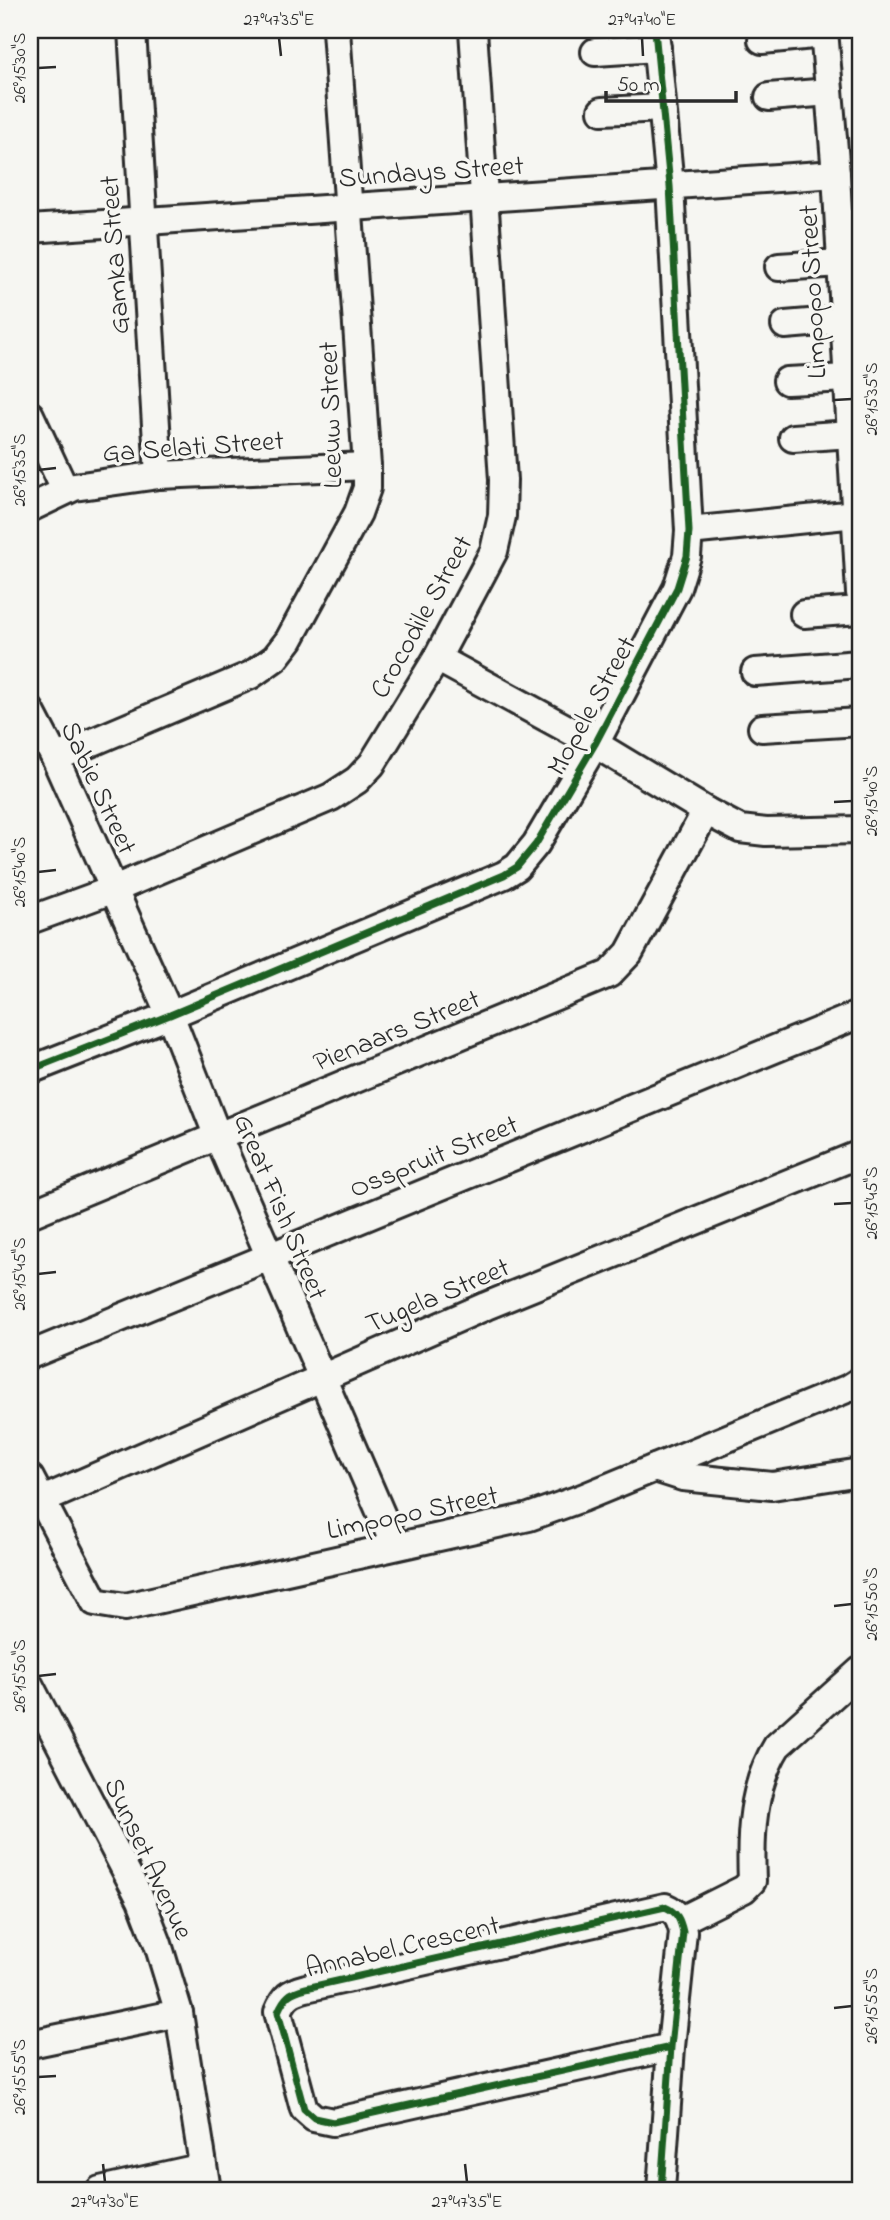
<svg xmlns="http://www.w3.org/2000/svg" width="890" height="2220" font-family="'Indie Flower',sans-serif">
	<rect width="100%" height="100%" fill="#f6f6f2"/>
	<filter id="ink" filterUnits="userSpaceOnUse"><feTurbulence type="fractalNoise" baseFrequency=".0143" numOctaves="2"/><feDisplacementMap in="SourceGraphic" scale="14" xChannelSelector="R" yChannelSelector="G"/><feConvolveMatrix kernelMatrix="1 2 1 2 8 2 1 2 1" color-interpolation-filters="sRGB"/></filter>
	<g filter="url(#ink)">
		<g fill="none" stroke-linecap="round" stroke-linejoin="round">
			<g stroke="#2b2b2b" stroke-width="32">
				<g id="minor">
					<path d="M132,30l27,445"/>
					<path d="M824,30l12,144 24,419"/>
					<path d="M762,40l62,-6"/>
					<path d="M595,52l62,-4"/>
					<path d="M769,97l60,-5"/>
					<path d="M602,111l60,-3"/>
					<path d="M30,229l806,-55"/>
					<path d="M779,267l62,-4"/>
					<path d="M785,325l60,-5"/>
					<path d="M787,381l61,-3"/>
					<path d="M30,415l35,75"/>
					<path d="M793,438l58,-4"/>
					<path d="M30,508l44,-21 85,-12 208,-9"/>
					<path d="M689,531l167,-17"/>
					<path d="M804,614l56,-4"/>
					<path d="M437,658l158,86 111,67 34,18 26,3 94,-2"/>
					<path d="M755,672l105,-8"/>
					<path d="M30,710l25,48 115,257 48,122 177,409"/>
					<path d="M762,728l98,-6"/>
					<path d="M55,758l196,-83 24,-17 14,-18 69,-127 9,-25v-22l-31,-436"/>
					<path d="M30,920l82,-30 219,-93 26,-17 15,-16 65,-106 57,-107 8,-35 1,-36 -30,-450"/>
					<path d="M30,1070l140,-55 334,-140 13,-8 19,-23 59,-100 82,-156 10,-32 2,-25 -19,-345 -15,-156"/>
					<path d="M30,1214l579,-240 20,-21 77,-142"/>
					<path d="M30,1355l830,-341"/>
					<path d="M655,1468l28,9 89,9 88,-14"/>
					<path d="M30,1478l65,124 30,5 404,-90 53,-19 267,-110 11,-7"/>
					<path d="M43,1500l443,-194 374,-152"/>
					<path d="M30,1686l111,214 17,44 21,69 28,177"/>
					<path d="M680,1921l64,-32 8,-8c-2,-46 0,-95 25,-135l83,-75"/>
					<path d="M30,2044l149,-31"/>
					<path d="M100,2190l103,-23"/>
					<path d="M661,2190l10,-143 12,-115c-3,-13 -6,-20 -18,-25l-359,81c-16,4 -22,9 -28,24l26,97 10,9 19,4 338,-75"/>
				</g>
			</g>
			<use href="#minor" stroke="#f6f6f2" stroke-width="26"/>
			<g stroke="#f6f6f2" stroke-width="11">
				<g id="cycleway">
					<path d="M30,1070l140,-55 334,-140 13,-8 19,-23 59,-100 82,-156 10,-32 2,-25 -19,-345 -15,-156"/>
					<path d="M661,2190l10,-143 12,-115c-3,-13 -6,-20 -18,-25l-359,81c-16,4 -22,9 -28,24l26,97 10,9 19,4 338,-75"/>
				</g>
			</g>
			<use href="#cycleway" stroke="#1b5e20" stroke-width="7"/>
		</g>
	</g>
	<path fill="none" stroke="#2b2b2b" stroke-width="2.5" d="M279,38l2,18M642,38l1,18M38,68l18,-1M834,400l18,-1M38,470l18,-2M834,802l18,-1M38,872l18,-2M834,1204l18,-1M38,1274l18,-2M834,1606l18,-2M38,1676l18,-2M834,2008l18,-2M38,2077l18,-1M103,2164l2,18M465,2164l2,18"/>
	<g text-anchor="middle" stroke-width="7" stroke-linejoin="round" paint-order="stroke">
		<g font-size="28" fill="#2b2b2b" stroke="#f6f6f2">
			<text transform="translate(431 170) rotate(-4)" y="10">Sundays Street</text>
			<text transform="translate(113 255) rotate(-94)" y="10">Gamka Street</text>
			<text transform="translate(811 292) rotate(-93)" y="10">Limpopo Street</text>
			<text transform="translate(329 415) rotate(-92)" y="10">Leeuw Street</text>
			<text transform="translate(193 445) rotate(-4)" y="10">Ga Selati Street</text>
			<text transform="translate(420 616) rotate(-61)" y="10">Crocodile Street</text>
			<text transform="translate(590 705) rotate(-61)" y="10">Mopele Street</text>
			<text transform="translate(100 787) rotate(65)" y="10">Sabie Street</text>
			<text transform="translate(396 1029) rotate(-22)" y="10">Pienaars Street</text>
			<text transform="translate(433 1155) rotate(-22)" y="10">Osspruit Street</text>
			<text transform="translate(282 1206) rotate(67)" y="10">Great Fish Street</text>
			<text transform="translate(437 1294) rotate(-23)" y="10">Tugela Street</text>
			<text transform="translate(412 1511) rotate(-12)" y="10">Limpopo Street</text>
			<text transform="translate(150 1858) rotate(65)" y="10">Sunset Avenue</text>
			<text transform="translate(402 1945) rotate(-13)" y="10">Annabel Crescent</text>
		</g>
	</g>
	<rect width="890" height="2220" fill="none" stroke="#f6f6f2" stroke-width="77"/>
	<path d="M606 91v10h130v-10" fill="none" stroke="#2b2b2b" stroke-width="3.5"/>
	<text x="617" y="91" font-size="21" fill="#2b2b2b" stroke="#f6f6f2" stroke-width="5" paint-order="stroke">50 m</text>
	<rect x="38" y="38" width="814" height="2144" fill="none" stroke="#2b2b2b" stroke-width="2.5"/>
	<g font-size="18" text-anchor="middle" fill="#2b2b2b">
		<text x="279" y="25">27°47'35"E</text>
		<text x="642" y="25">27°47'40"E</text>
		<text transform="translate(19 68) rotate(-90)" y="6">26°15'30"S</text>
		<text transform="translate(871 399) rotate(-90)" y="6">26°15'35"S</text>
		<text transform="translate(19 470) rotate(-90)" y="6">26°15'35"S</text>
		<text transform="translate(871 801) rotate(-90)" y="6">26°15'40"S</text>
		<text transform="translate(19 872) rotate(-90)" y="6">26°15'40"S</text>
		<text transform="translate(871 1203) rotate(-90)" y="6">26°15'45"S</text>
		<text transform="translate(19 1274) rotate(-90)" y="6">26°15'45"S</text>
		<text transform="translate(871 1604) rotate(-90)" y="6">26°15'50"S</text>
		<text transform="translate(19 1676) rotate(-90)" y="6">26°15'50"S</text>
		<text transform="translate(871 2006) rotate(-90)" y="6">26°15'55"S</text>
		<text transform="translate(19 2077) rotate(-90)" y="6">26°15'55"S</text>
		<text x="105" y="2207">27°47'30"E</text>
		<text x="467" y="2207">27°47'35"E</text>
	</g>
</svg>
